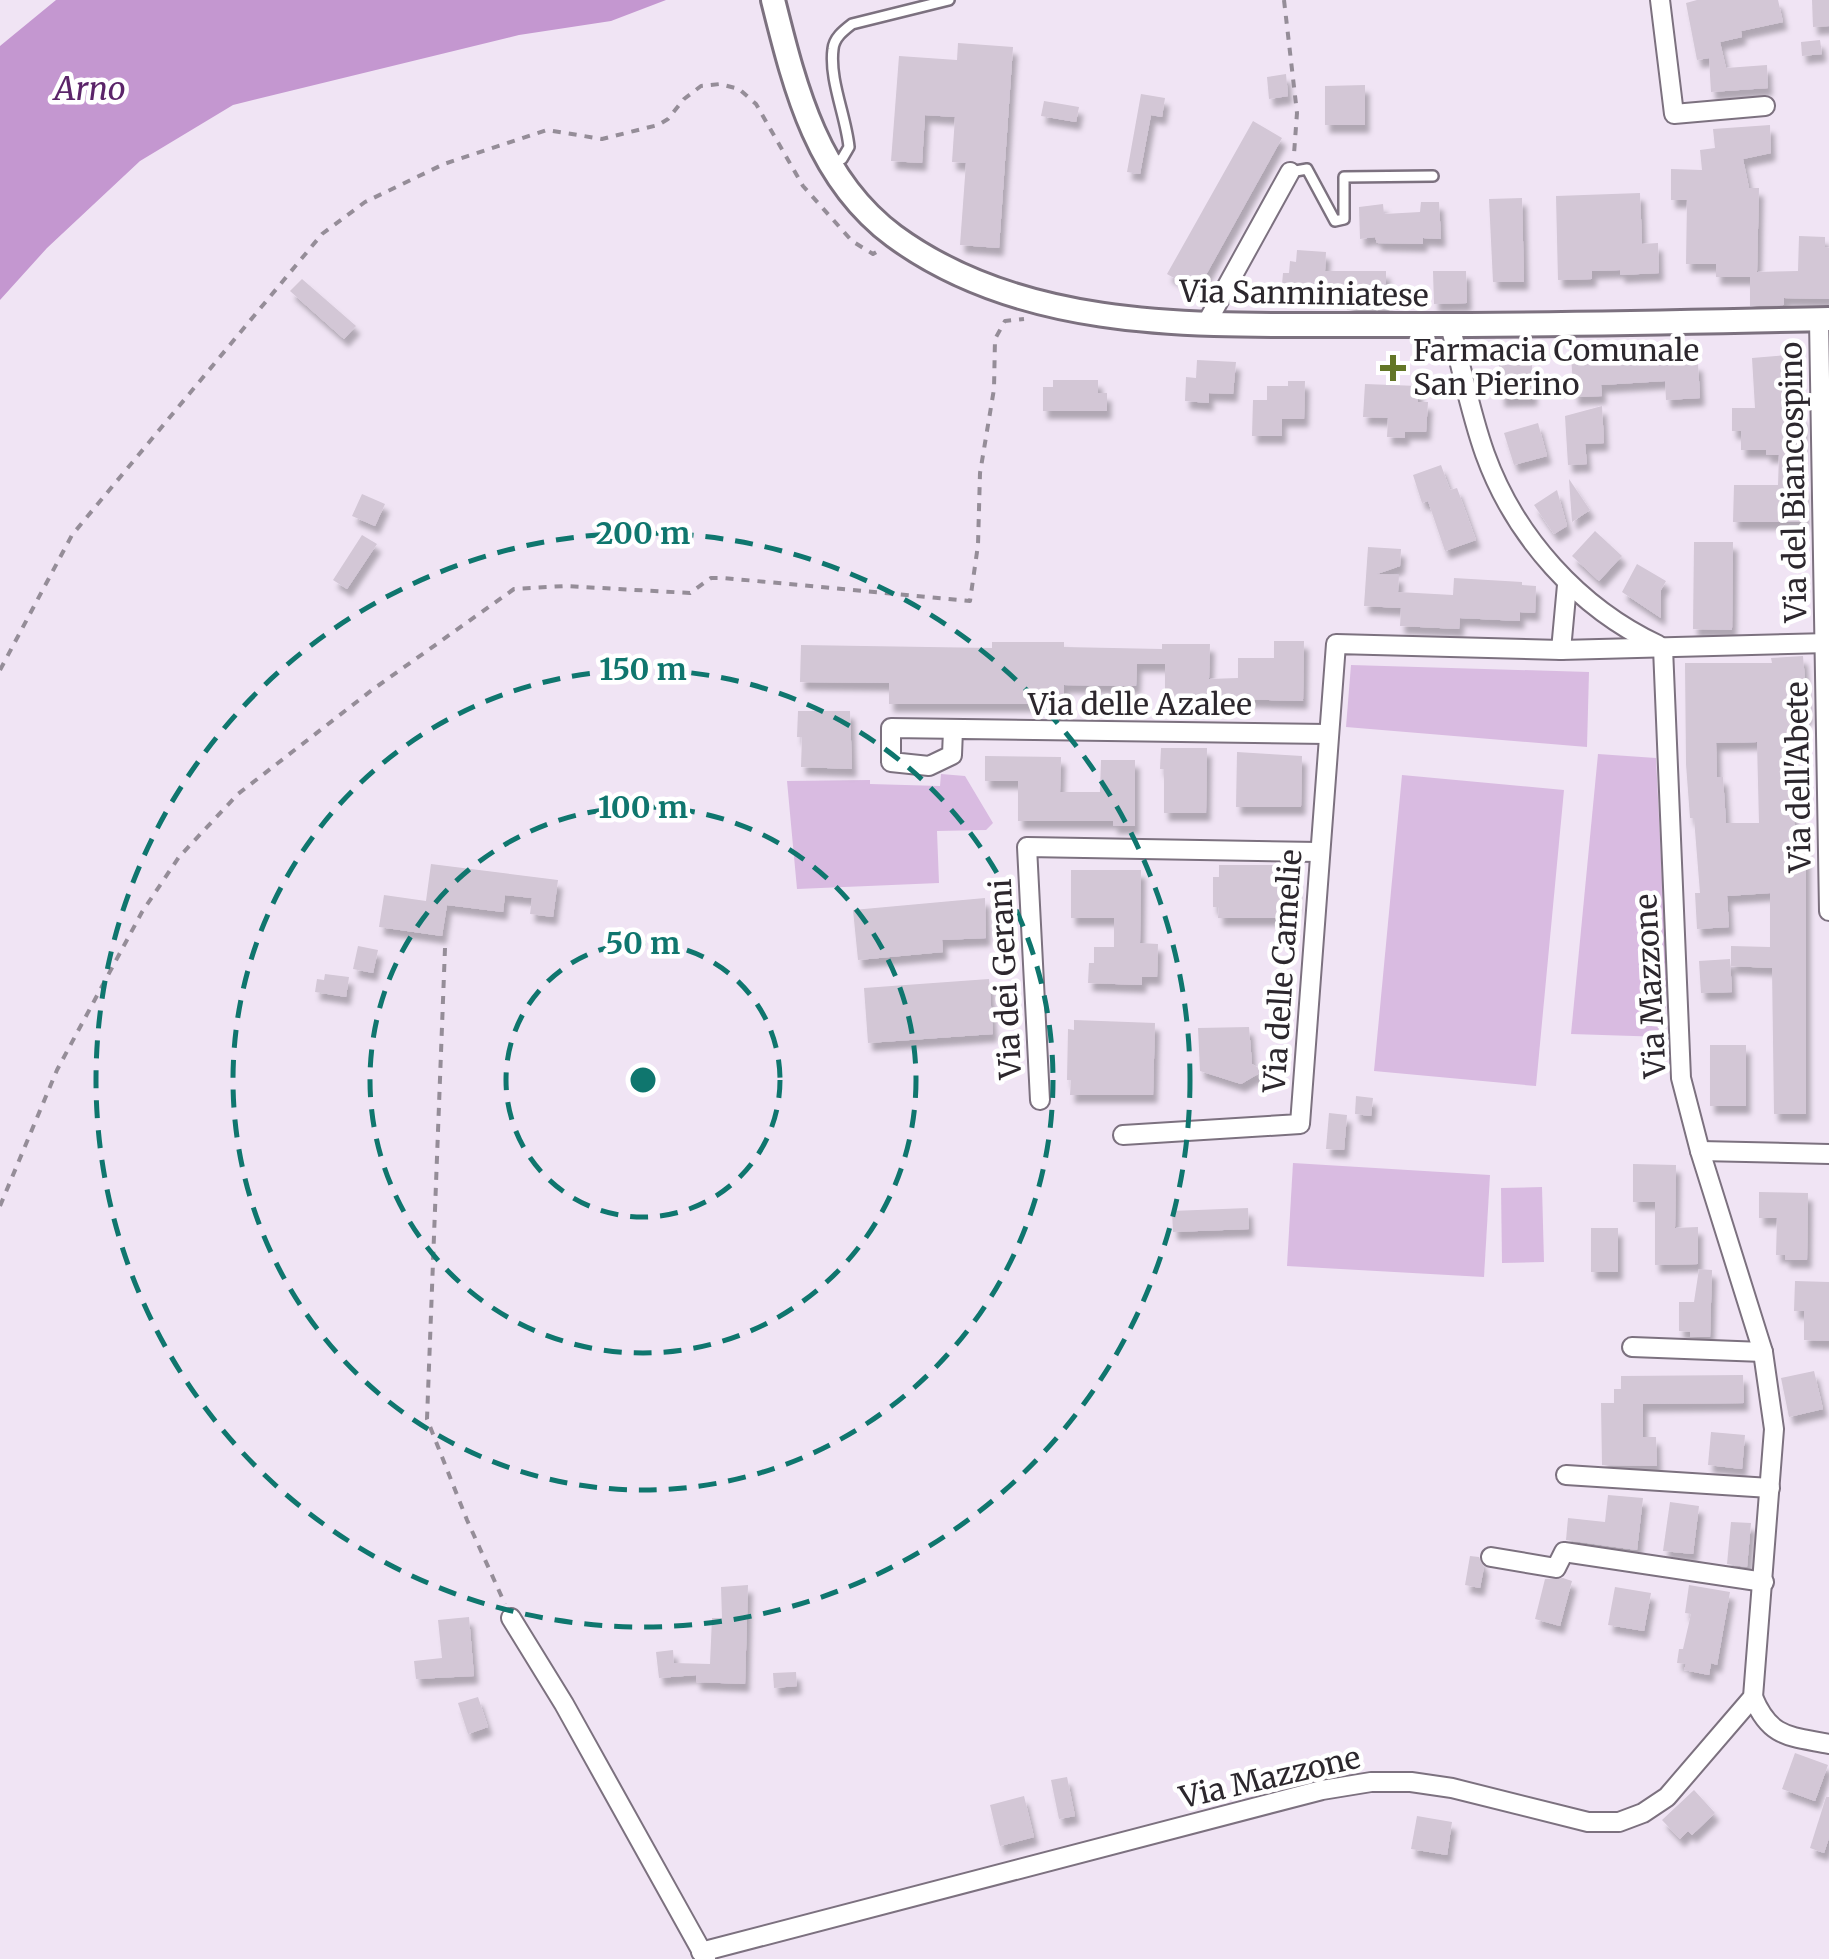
<svg xmlns="http://www.w3.org/2000/svg" width="1829" height="1959" font-family="Merriweather,serif">
	<defs>
		<filter id="shadow"><feDropShadow dx="4.5" dy="8" stdDeviation="2.5" flood-color="#0004"/></filter>
	</defs>
	<rect width="100%" height="100%" fill="#f0e4f4"/>
	<g fill="#d9bbe1">
		<path d="M1351,665l238,7 -2,75 -241,-20z"/>
		<path d="M1598,754l58,4 11,223 -2,56 -94,-3z"/>
		<path d="M941,774l24,2 28,47 -7,7 -49,1 2,52 -142,6 -10,-108 83,-1v4l70,2z"/>
		<path d="M1402,775l162,15 -28,296 -162,-15z"/>
		<path d="M1293,1163l197,12 -6,102 -197,-11z"/>
		<path d="M1542,1187l2,75 -42,1 -1,-75z"/>
	</g>
	<path fill="#c497d0" d="M56,0h610l-55,21 -92,14 -286,70 -93,56 -93,87 -47,52v-254z"/>
	<g fill="#d3c7d6" fill-rule="evenodd" filter="url(#shadow)">
		<path d="M1697,0h81l5,22 -42,9 1,6 -22,5 6,26 41,-3 1,23 -57,4 -2,-34 -12,2 -11,-57z"/>
		<path d="M1812,0h17v26l-16,1z"/>
		<path d="M1820,40l2,14 -20,2 -1,-14z"/>
		<path d="M958,43l55,4 -14,201 -39,-3 6,-82 -14,-1 3,-45 -30,-2 -3,48 -31,-2 8,-105 58,4z"/>
		<path d="M1286,74l2,22 -19,3 -2,-22z"/>
		<path d="M1365,85v40h-40v-39z"/>
		<path d="M1141,94l24,4 -3,19 -11,-2 -11,59 -13,-2z"/>
		<path d="M1044,101l35,6 -3,15 -35,-6z"/>
		<path d="M1253,121l29,17 -85,153 -30,-17z"/>
		<path d="M1770,125l1,28 -28,6 6,29h10l-2,84 41,-1 1,-35 26,1v10l4,1v51l-45,-1v7l-34,1v-29h-34v-13h-30l1,-64h-16v-31l31,1 -2,-20 15,-2 -2,-19z"/>
		<path d="M1640,193l2,51 16,-1 1,30 -39,2v-5l-28,1v8l-34,1 -2,-84z"/>
		<path d="M1522,198l2,84h-31l-4,-83z"/>
		<path d="M1421,202h18l2,37 -18,-1v6l-46,-1 -2,-6 -15,2 -1,-32 24,-3 1,10 36,-2z"/>
		<path d="M1297,250l29,2 -1,19h61v39h-39l1,-15 -39,-3v6l-28,-2 2,-23h6l1,-12 6,1z"/>
		<path d="M1433,271h33l1,32 -33,1z"/>
		<path d="M302,279l54,47 -12,13 -54,-48z"/>
		<path d="M1650,350v9l12,-1v6l36,-1 2,35 -34,2 -1,-19 -64,4 1,11 -28,1 -3,-40z"/>
		<path d="M1787,355l4,61h12l-3,69h4v37h-71l1,-37h44l1,-30h-13v-5h-25v-19h-9v-23h23l-3,-50z"/>
		<path d="M1197,360l39,2 -3,32 -24,-1v10l-24,-2 1,-24 10,1z"/>
		<path d="M1532,364l1,34 -33,1 -1,-34z"/>
		<path d="M1053,380h45v13h9v18h-64v-24h10z"/>
		<path d="M1288,381h17l-1,38h-22v17h-30l1,-36h14v-14h21z"/>
		<path d="M1365,384l53,2v16h10l-2,30h-21v6l-18,-1 1,-19 -25,-1z"/>
		<path d="M1602,406l2,37 -19,1 2,20 -19,1 -3,-49z"/>
		<path d="M1538,423l9,33 -33,9 -10,-32z"/>
		<path d="M1441,465l9,25 7,-2 19,52 -31,11 -17,-50 -6,2 -9,-28z"/>
		<path d="M1569,479l21,31 -18,12z"/>
		<path d="M1557,490l10,36 -13,8 -20,-29z"/>
		<path d="M362,494l23,10 -10,22 -23,-10z"/>
		<path d="M1595,531l27,25 -23,25 -27,-25z"/>
		<path d="M362,535l15,9 -30,45 -14,-9z"/>
		<path d="M1694,542h39l-1,88 -39,-1z"/>
		<path d="M1368,547l33,2 -1,17 -23,8 22,1 -1,17 55,3 1,-17 68,4v3l14,1 -1,27 -15,-1v9l-60,-3 -1,11 -59,-3 1,-18 -37,-2z"/>
		<path d="M1637,564l29,17 -5,9v28l-39,-26z"/>
		<path d="M1274,641h30l-1,60 -138,-4v-33h-28l-1,22 -72,-1v19h-175v-21l-89,-1 1,-37 191,3v-6h72v5l98,2v-5h48l-1,35 29,-1v-20h36z"/>
		<path d="M1803,656l5,61 -16,2v69l3,48h11v278h-32l-2,-146 -41,-2v-20l39,1v-54l-43,3 2,31 -32,2 -2,-36h5l-6,-75h-4l-4,-54 -1,-101h87l-1,-5zM1757,742l2,81h-33l-3,-46h-6l-1,-34z"/>
		<path d="M798,711h52l2,58 -51,-2 1,-30h-5z"/>
		<path d="M1161,748h46l-1,65h-42v-44h-4z"/>
		<path d="M1237,752l65,4 -1,51h-65z"/>
		<path d="M985,756l76,1 -1,35h40l1,-32h34v66h-22v-5h-95v-40h-33z"/>
		<path d="M431,864l127,16 -5,37 -23,-3 2,-16 -27,-3 -2,17 -56,-7 -5,31 -63,-9 5,-32 42,6z"/>
		<path d="M1219,865h70v15h7v27h-12v11h-66l1,-11h-6v-30h6z"/>
		<path d="M1071,870h70l-1,73 18,1 -1,33h-15v8l-54,-2 1,-20h5v-16h20v-29h-43z"/>
		<path d="M985,898l1,40 -44,2 1,12 -85,8 -5,-50z"/>
		<path d="M358,946l20,4 -5,23 -20,-4z"/>
		<path d="M1730,959l2,33 -31,1 -2,-32z"/>
		<path d="M325,974l24,3 -3,20 -31,-5 2,-13 7,1z"/>
		<path d="M989,979l4,55 -125,9 -4,-55z"/>
		<path d="M1074,1020l81,3 -2,72h-83l1,-15h-4l1,-51 6,1z"/>
		<path d="M1249,1027l3,37 11,7 -22,13 -41,-13 -2,-43z"/>
		<rect x="1710" y="1045" width="36" height="61"/>
		<path d="M1356,1096l17,2 -2,18 -16,-2z"/>
		<path d="M1329,1113l18,2 -3,35 -18,-1z"/>
		<path d="M1633,1164l43,1 -1,63 23,-1v37l-43,1v-63h-22z"/>
		<path d="M1759,1192l49,1 -1,67h-22v-5h-9l1,-37h-18z"/>
		<path d="M1248,1208l1,21 -76,3 -1,-21z"/>
		<rect x="1591" y="1228" width="27" height="44"/>
		<path d="M1699,1269l13,1 -2,67h-20v-5l-11,-1v-29h15z"/>
		<path d="M1795,1281l34,1v59l-25,-1v-29h-10z"/>
		<path d="M1814,1371l9,38 -34,8 -8,-39z"/>
		<path d="M1743,1375l1,28 -101,1v33h13l1,29 -55,-1 -1,-62h13v-14h7v-13z"/>
		<path d="M1711,1432l34,3 -3,34 -34,-4z"/>
		<path d="M1608,1495l35,3 -6,52 -71,-10 2,-22 37,4z"/>
		<path d="M1670,1502l29,4 -6,48 -30,-3z"/>
		<path d="M1731,1522l20,1 -4,44 -20,-3z"/>
		<path d="M1470,1556l9,1 5,10 -4,21 -15,-3z"/>
		<path d="M1563,1578l9,3 -12,45 -25,-7 10,-40z"/>
		<path d="M748,1585l-3,99 -49,-2v-7l-37,3 -3,-26 17,-2 1,13 36,1 2,-46h10l-1,-31z"/>
		<path d="M1689,1585l41,7 -13,73 -6,-2 -2,12 -25,-5 2,-6 -9,-1 2,-14h4l8,-35 -6,-1z"/>
		<path d="M1615,1587l36,6 -7,38 -36,-6z"/>
		<path d="M469,1617l5,59 -58,3 -2,-18 28,-3 -4,-38z"/>
		<path d="M796,1672l1,14 -23,2 -1,-15z"/>
		<path d="M478,1697l10,30 -20,7 -10,-31z"/>
		<path d="M1795,1753l33,12 -13,36 -33,-12z"/>
		<path d="M1067,1777l8,39 -16,3 -8,-39z"/>
		<path d="M1694,1790l21,23 -23,22 -4,-4 -8,8 -18,-19z"/>
		<path d="M1024,1796l10,41 -34,9 -10,-41z"/>
		<path d="M1826,1797h3v41l-5,15 -14,-5z"/>
		<path d="M1417,1816l35,6 -5,33 -36,-6z"/>
	</g>
	<g fill="none" stroke-linecap="round" stroke-linejoin="round">
		<g stroke="#7c717f" stroke-width="14">
			<g id="service">
				<path d="M830,162l12,-3 7,-12c-3,-31 -20,-67 -16,-98 1,-11 10,-18 19,-25l97,-24"/>
				<path d="M1290,172l17,-3 28,52 9,-2v-42l89,-1"/>
			</g>
		</g>
		<g stroke="#7c717f" stroke-width="22">
			<g id="minor">
				<path d="M1660,0l14,114 91,-8"/>
				<path d="M1819,320l10,591"/>
				<path d="M1206,324l84,-152"/>
				<path d="M1450,326c12,42 20,86 35,128 30,83 94,154 173,191"/>
				<path d="M1561,650l6,-65"/>
				<path d="M953,730l-1,25 -23,11 -38,-4v-34l436,6"/>
				<path d="M1040,1100l-13,-253 291,5"/>
				<path d="M1123,1135l177,-11 36,-480 225,6 268,-7"/>
				<path d="M1700,1151l129,3"/>
				<path d="M1632,1347l131,5"/>
				<path d="M1566,1475l204,13"/>
				<path d="M1491,1557l65,11 8,-16 200,30"/>
				<path d="M511,1618l53,86 142,255"/>
				<path d="M1753,1697c17,41 36,39 76,47"/>
				<path d="M701,1952l621,-162 49,-8h40l41,6 136,34h31l24,-9 24,-16 86,-100 21,-268 -11,-77 -63,-201 -19,-73 -18,-430"/>
			</g>
		</g>
		<g stroke="#7c717f" stroke-width="28">
			<path id="tertiary" d="M773,0c22,88 44,179 121,236 139,102 327,88 490,89 148,1 297,-3 445,-6"/>
		</g>
		<g stroke="#958d98" stroke-width="4" stroke-dasharray="8 8" stroke-linecap="butt">
			<path d="M1284,0l13,113 -3,41"/>
			<path d="M0,670l72,-135 250,-301 43,-32 79,-38 103,-34 55,9 56,-14 10,-6 16,-20 17,-13 19,-2 19,5 17,15 47,82 49,55 21,13 7,-4"/>
			<path d="M445,948l-18,471 40,101 38,84"/>
			<path d="M0,1206l57,-136 85,-158 37,-55 59,-63 134,-104 142,-101 51,-3 125,7 21,-15h13l246,23 8,-56 2,-72 14,-84 1,-50 10,-18 19,-2"/>
		</g>
		<use href="#service" stroke="#fff" stroke-width="9"/>
		<use href="#minor" stroke="#fff" stroke-width="18"/>
		<use href="#tertiary" stroke="#fff" stroke-width="22"/>
	</g>
	<g fill="none" stroke="#0f766e" stroke-width="5" stroke-dasharray="18 12">
		<circle cx="643" cy="1080" r="137"/>
		<circle cx="643" cy="1080" r="273"/>
		<circle cx="643" cy="1080" r="410"/>
		<circle cx="643" cy="1080" r="547"/>
	</g>
	<path fill="#637626" stroke="#fff" stroke-width="4" d="M1388 353h10v10h10v10h-10v10h-10v-10h-10v-10h10z"/>
	<g text-anchor="middle" stroke-width="9" stroke-linejoin="round" paint-order="stroke">
		<g font-size="30" fill="#2c272d" stroke="#fff">
			<text transform="translate(1304 294) rotate(1)" y="10">Via Sanminiatese</text>
			<text transform="translate(1794 482) rotate(-91)" y="10">Via del Biancospino</text>
			<text x="1140" y="715">Via delle Azalee</text>
			<text transform="translate(1799 777) rotate(-91)" y="10">Via dell'Abete</text>
			<text transform="translate(1283 971) rotate(-86)" y="10">Via delle Camelie</text>
			<text transform="translate(1006 979) rotate(-93)" y="10">Via dei Gerani</text>
			<text transform="translate(1651 986) rotate(-93)" y="10">Via Mazzone</text>
			<text transform="translate(1270 1778) rotate(-13)" y="10">Via Mazzone</text>
		</g>
		<g font-size="30" fill="#2c272d" stroke="#fff" text-anchor="start">
			<text x="1413" y="361">Farmacia Comunale<tspan x="1413" dy="34">San Pierino</tspan></text>
		</g>
		<g font-size="32" font-style="italic" fill="#5b2469" stroke="#fff">
			<text x="90" y="100">Arno</text>
		</g>
	</g>
	<circle cx="643" cy="1080" r="15" fill="#0f766e" stroke="#fff" stroke-width="5"/>
	<g font-size="30" text-anchor="middle" font-weight="bold" fill="#0f766e" stroke="#fff" stroke-width="9" stroke-linejoin="round" paint-order="stroke">
		<text x="643" y="544">200 m</text>
		<text x="643" y="680">150 m</text>
		<text x="643" y="818">100 m</text>
		<text x="643" y="954">50 m</text>
	</g>
</svg>
